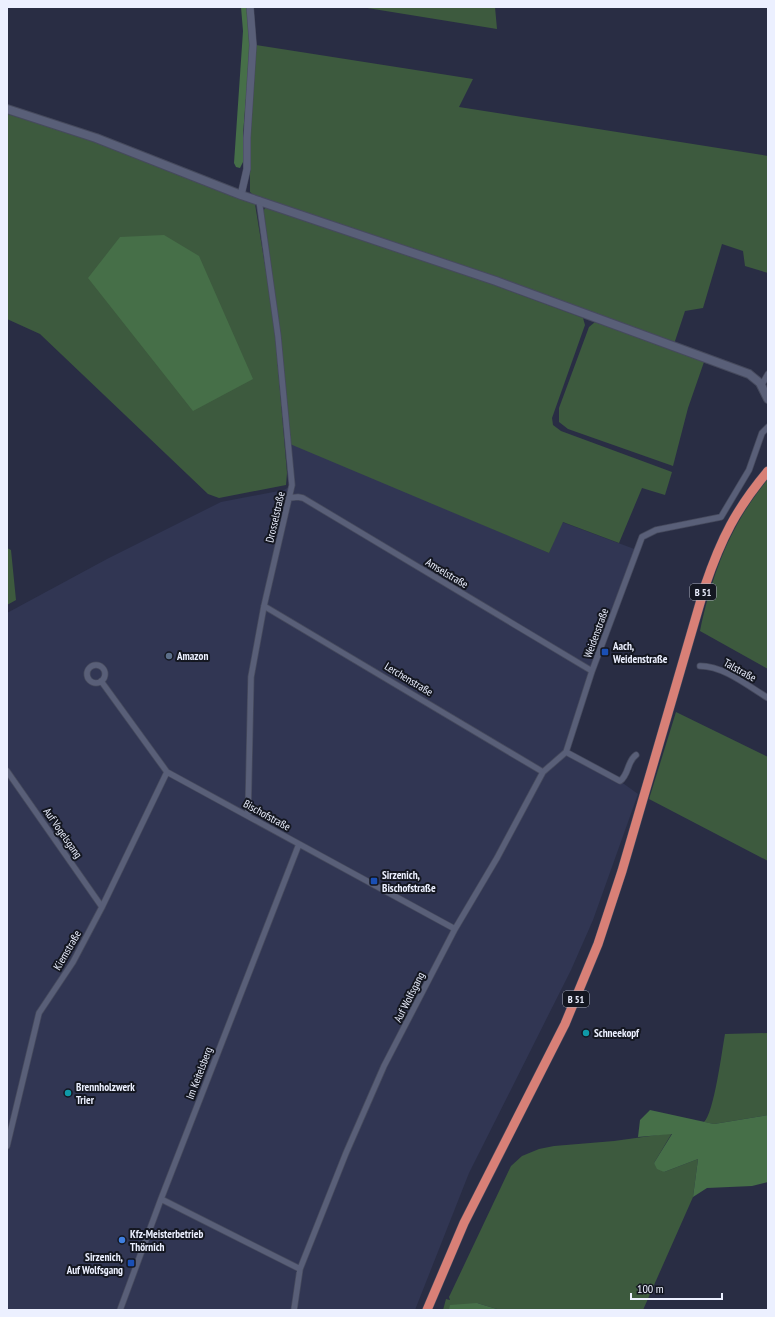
<svg xmlns="http://www.w3.org/2000/svg" width="775" height="1317" font-family="'PT Sans Narrow',sans-serif">
<style>
.built{fill:#313653}
.green{fill:#3d5a3e}
.forest{fill:#466f48}
.lines{fill:none;stroke-linecap:round;stroke-linejoin:round}
.minor-casing{stroke:#464a5d;stroke-width:7}
.tertiary-casing{stroke:#464a5d;stroke-width:8}
.secondary-casing{stroke:#464a5d;stroke-width:10}
.trunk-casing{stroke:#464a5d;stroke-width:10}
.minor{stroke:#595f78;stroke-width:5.5}
.tertiary{stroke:#595f78;stroke-width:7}
.secondary{stroke:#595f78;stroke-width:8}
.trunk{stroke:#d88077;stroke-width:9}
.transit-dot{fill:#1a4fb4;stroke:#141721;stroke-width:1.5}
.service-dot{fill:#5c6f8a;stroke:#141721;stroke-width:1.5}
.culture-dot{fill:#0f9aa8;stroke:#141721;stroke-width:1.5}
.shop-dot{fill:#3f7fe0;stroke:#141721;stroke-width:1.5}
.labels{text-anchor:middle;dominant-baseline:central;stroke-width:4;stroke-linejoin:round;paint-order:stroke}
.shield{fill:#141721;stroke:#abafbc;stroke-width:1}
.shield-label{font-size:10px;font-weight:bold;fill:#ecf0ff}
.street-label{font-size:11px;fill:#ecf0ff;stroke:#141721}
.poi-label{font-size:11px;font-weight:bold;fill:#ecf0ff;stroke:#141721;text-anchor:start}
</style>
<rect width="100%" height="100%" fill="#292d44"/>
<path class="built" d="M 288,441 L 549,553 L 562,522 L 637,550 L 566,751 L 620,781 L 638,794 L 593,920 L 571,970 L 469,1173 L 415,1310 L 7,1310 L 7,613 L 107,559 L 221,502 L 284,490 L 292,485 Z"/>
<path class="green" d="M 361,7 L 495,7 L 497,29 Z
M 256,45 L 473,79 L 459,107 L 768,156 L 768,273 L 745,266 L 743,251 L 722,244 L 703,308 L 685,311 L 674,344 L 446,261 L 255,196 L 250,192 L 250,120 Z
M 7,114 L 69,132 L 252,200 L 255,204 L 274,321 L 287,473 L 286,485 L 219,498 L 208,494 L 40,334 L 7,319 Z
M 266,207 L 451,269 L 583,318 L 585,325 L 552,418 L 553,425 L 561,431 L 672,472 L 665,495 L 642,488 L 619,543 L 563,522 L 549,553 L 290,444 C 285,368 276,293 263,218 L 263,211 Z
M 595,322 L 704,362 L 688,408 L 673,466 L 568,429 L 559,422 L 559,408 L 589,327 Z
M 768,479 L 768,669 L 700,631 C 712,574 730,525 768,479 Z
M 7,548 L 11,550 L 16,600 L 7,605 Z
M 676,712 L 768,757 L 768,861 L 649,799 Z
M 768,1033 L 768,1115 L 714,1124 L 704,1122 C 714,1113 722,1050 725,1034 Z
M 672,1133 L 654,1163 L 664,1172 L 698,1159 L 693,1197 L 643,1310 L 500,1310 L 477,1303 L 485,1310 L 443,1310 L 446,1299 L 450,1300 L 449,1297 L 511,1166 L 522,1156 L 539,1149 L 554,1146 L 614,1141 Z"/>
<path class="forest" d="M 241,7 L 248,7 L 250,52 L 243,134 L 244,160 L 240,168 L 236,167 L 234,163 L 243,31 Z
M 164,235 L 199,256 L 253,379 L 193,411 L 88,278 L 120,237 Z
M 650,1110 L 714,1124 L 768,1115 L 768,1182 L 752,1186 L 707,1188 L 693,1197 L 698,1159 L 664,1172 L 657,1169 L 654,1163 L 672,1134 L 638,1137 L 640,1120 Z
M 477,1303 L 500,1310 L 449,1310 L 450,1305 Z"/>
<g class="lines">
<defs>
<path id="minor" d="M 761,386 L 768,374
M 289,498 L 298,497 L 303,498 L 592,671
M 264,606 L 543,772
M87 674a9 9 0 1 1 18 0a9 9 0 1 1-18 0Z
M 700,666 C 724,666 748,686 768,698
M 101,681 L 167,772 L 455,929
M 636,755 C 627,761 629,775 620,781 L 566,752 L 592,671 L 642,537 L 656,530 L 721,517 L 749,470 L 762,433 L 768,427
M 7,771 L 102,907
M 248,815 L 251,677 L 264,606 L 292,485 L 278,336 L 259,200
M 7,1146 L 39,1013 L 73,962 L 102,907 L 167,772
M 161,1199 L 300,1269
M 120,1310 L 161,1199 L 299,844
M 294,1310 L 300,1269 L 346,1153 L 384,1066 L 455,929 L 497,858 L 543,772 L 566,752"/>
<path id="tertiary" d="M 241,195 L 247,169 L 247,138 L 253,45 L 250,7"/>
<path id="secondary" d="M 7,109 L 96,138 L 241,195 L 496,281 L 749,374 L 760,383 L 768,399"/>
<path id="trunk" d="M 427,1310 L 464,1223 L 565,1024 L 598,944 L 622,871 L 705,586 C 721,539 736,509 768,471"/>
</defs>
<use href="#minor" class="minor-casing"/>
<use href="#tertiary" class="tertiary-casing"/>
<use href="#secondary" class="secondary-casing"/>
<use href="#trunk" class="trunk-casing"/>
<use href="#minor" class="minor"/>
<use href="#tertiary" class="tertiary"/>
<use href="#secondary" class="secondary"/>
<use href="#trunk" class="trunk"/>
</g>
<g class="transit-dot">
<rect x="601" y="648" width="8" height="8" rx="2"/>
<rect x="370" y="877" width="8" height="8" rx="2"/>
<rect x="127" y="1259" width="8" height="8" rx="2"/>
</g>
<circle class="service-dot" cx="169" cy="656" r="4"/>
<g class="culture-dot">
<circle cx="586" cy="1033" r="4"/>
<circle cx="68" cy="1093" r="4"/>
</g>
<circle class="shop-dot" cx="122" cy="1240" r="4"/>
<g class="labels">
<g class="shield">
<rect x="690" y="584" width="26" height="16" rx="3"/>
<rect x="563" y="991" width="26" height="16" rx="3"/>
</g>
<g class="shield-label">
<text x="703" y="592">B 51</text>
<text x="576" y="999">B 51</text>
</g>
<g class="street-label">
<text transform="translate(275 517) rotate(-77)">Drosselstraße</text>
<text transform="translate(447 573) rotate(31)">Amselstraße</text>
<text transform="translate(596 633) rotate(-70)">Weidenstraße</text>
<text transform="translate(740 670) rotate(29)">Talstraße</text>
<text transform="translate(409 679) rotate(31)">Lerchenstraße</text>
<text transform="translate(267 815) rotate(29)">Bischofstraße</text>
<text transform="translate(63 833) rotate(55)">Auf Vogelsgang</text>
<text transform="translate(67 950) rotate(-60)">Kiemstraße</text>
<text transform="translate(409 997) rotate(-63)">Auf Wolfsgang</text>
<text transform="translate(199 1073) rotate(-69)">Im Keitelsberg</text>
</g>
<g class="poi-label">
<text x="613" y="646">Aach,<tspan x="613" dy="13">Weidenstraße</tspan></text>
<text x="177" y="656">Amazon</text>
<text x="382" y="875">Sirzenich,<tspan x="382" dy="13">Bischofstraße</tspan></text>
<text x="594" y="1033">Schneekopf</text>
<text x="76" y="1087">Brennholzwerk<tspan x="76" dy="13">Trier</tspan></text>
<text x="130" y="1234">Kfz-Meisterbetrieb<tspan x="130" dy="13">Thörnich</tspan></text>
<text x="123" y="1257" text-anchor="end">Sirzenich,<tspan x="123" dy="13">Auf Wolfsgang</tspan></text>
</g>
</g>
<rect width="775" height="1317" fill="none" stroke="#ecf0ff" stroke-width="16"/>
<path d="M631 1293v6h91v-6" fill="none" stroke="#ecf0ff" stroke-width="2"/>
<text x="637" y="1293" font-size="12" fill="#ecf0ff" stroke="#141721" stroke-width="3" paint-order="stroke">100 m</text>
</svg>
